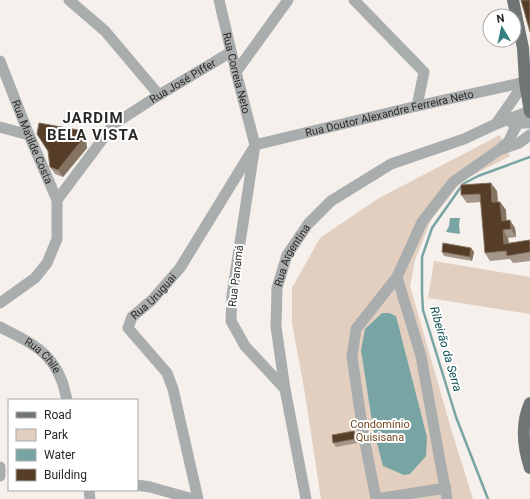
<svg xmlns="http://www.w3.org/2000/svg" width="530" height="499" font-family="Roboto,sans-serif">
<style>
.green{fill:#e2cfc0}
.water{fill:#78a5a4}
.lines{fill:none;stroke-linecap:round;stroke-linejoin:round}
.stream{stroke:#78a5a4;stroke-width:2.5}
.minor{stroke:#aaadad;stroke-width:11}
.major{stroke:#707575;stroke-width:12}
.wall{fill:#a5968a}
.shaded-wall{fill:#857362}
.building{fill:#553d27;stroke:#857362}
.labels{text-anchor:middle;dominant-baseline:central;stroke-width:4;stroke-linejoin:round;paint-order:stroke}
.street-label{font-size:11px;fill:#2b2927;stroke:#fff}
.park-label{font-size:11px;fill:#724921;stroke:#fff}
.water-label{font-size:12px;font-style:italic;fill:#0f5252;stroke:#fff}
.district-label{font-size:15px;font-weight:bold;letter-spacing:1px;fill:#2b2927;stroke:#fff}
</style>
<rect width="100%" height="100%" fill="#f5f0ec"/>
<path class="green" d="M 500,135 L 510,156 L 462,181 L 431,220 L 415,260 L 410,286 L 452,432 L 473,499 L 321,499 L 304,388 L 292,323 L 292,288 L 320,238 L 379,198 Z
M 434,261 L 530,277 L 530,314 L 428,298 Z"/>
<path class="water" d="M 450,218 L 460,218 L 459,225 L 460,234 L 446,232 L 449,226 Z
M 382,313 L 389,313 L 396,316 L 427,437 L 426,456 L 410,474 L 404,475 L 383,466 L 373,428 L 361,350 L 365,329 Z"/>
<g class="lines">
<path class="stream" d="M 488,499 L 456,417 L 423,310 L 422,293 L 422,257 L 432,228 L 463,184 L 478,176 L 530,157"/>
<g class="minor">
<path d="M 69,0 L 105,31 L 159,95"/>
<path id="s1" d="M 219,0 L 236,72 L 255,145 L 232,295 L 231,321 L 245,346 L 285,389"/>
<path d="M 354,0 L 424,72 L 417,106"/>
<path id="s2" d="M 0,61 L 29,135 L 57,200 L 57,239 L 47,263 L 35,278 L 0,303"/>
<path d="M 236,72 L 288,0"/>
<path d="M 512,123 L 530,123"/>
<path d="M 496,124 L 525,82"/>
<path d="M 0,127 L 29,135"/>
<path id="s3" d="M 255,145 L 417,106 L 525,82"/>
<path d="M 502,149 L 519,143 L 530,135"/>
<path id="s4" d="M 57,200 L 114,124 L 159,95 L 231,52"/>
<path d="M 397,277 L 356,329 L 352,357 L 363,432 L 376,499 L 446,488"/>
<path id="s5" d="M 0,327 C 26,340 50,350 61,379 C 64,385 65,393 67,400"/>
<path d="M 0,467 L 0,476"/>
<path d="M 137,485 L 150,487 L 193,499"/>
<path d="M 89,490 L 90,499"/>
<path id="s6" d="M 198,499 L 173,389 L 167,373 L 128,328 L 132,317 L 152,300 L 180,268 L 253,149"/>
<path id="s7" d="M 306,499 L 285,389 L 276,327 L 277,288 L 287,255 L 308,224 L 331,201 L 391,164 L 464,139 L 496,124 L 530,111"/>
<path d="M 447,499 L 421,356 L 397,277 L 422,222 L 453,182 L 499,150 L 509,141 L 513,132 L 519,122"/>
</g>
<path class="major" d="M 513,0 L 523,48 L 525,82 L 530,112
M 530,403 C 521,423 523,447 530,468"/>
</g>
<path class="wall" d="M 78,130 L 86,141 L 87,148 L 63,177 L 55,174 L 50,167 Z
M 497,191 L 498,202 L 500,202 L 506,210 L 506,220 L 515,228 L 516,237 L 508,238 L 509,243 L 530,240 L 530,261 L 513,263 L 510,259 L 490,261 L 485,253 L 481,202 L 467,203 L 461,195 Z
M 471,248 L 474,252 L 472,261 L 444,256 L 442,252 Z
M 354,431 L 357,435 L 358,443 L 336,447 L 333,443 Z"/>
<path class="shaded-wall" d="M 81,134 L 86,141 L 87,148 L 63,177 L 58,170 Z
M 491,183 L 497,191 L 498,210 L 492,202 Z
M 500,202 L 506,210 L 507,229 L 502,221 Z
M 510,220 L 515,228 L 516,237 L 511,229 Z
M 503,230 L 508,238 L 509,252 L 504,244 Z
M 471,248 L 474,252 L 472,261 L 470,257 Z
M 354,431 L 357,435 L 358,443 L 355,439 Z"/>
<path class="building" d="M 521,0 L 530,0 L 530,32 Z
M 39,123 L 78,130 L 81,134 L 82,140 L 58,170 L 50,167 L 48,151 L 37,134 Z
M 491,183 L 492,202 L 500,202 L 502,221 L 510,220 L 511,229 L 503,230 L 504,244 L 530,240 L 530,252 L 507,256 L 506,251 L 485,253 L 480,194 L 461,195 L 461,185 Z
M 443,243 L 471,248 L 470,257 L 442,252 Z
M 354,431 L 355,439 L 333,443 L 332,435 Z"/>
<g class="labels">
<g class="street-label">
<text stroke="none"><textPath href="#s1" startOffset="75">Rua Correia Neto</textPath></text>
<text stroke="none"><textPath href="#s4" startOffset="176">Rua José Piffer</textPath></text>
<text stroke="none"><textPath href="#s3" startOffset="138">Rua Doutor Alexandre Ferreira Neto</textPath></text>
<text stroke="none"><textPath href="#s2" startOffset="87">Rua Matilde Costa</textPath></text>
<text stroke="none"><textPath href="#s7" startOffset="250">Rua Argentina</textPath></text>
<text transform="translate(236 276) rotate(-83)">Rua Panamá</text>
<text stroke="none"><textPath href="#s6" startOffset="231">Rua Uruguai</textPath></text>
<text stroke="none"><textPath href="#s5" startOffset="52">Rua Chile</textPath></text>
</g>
<g class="park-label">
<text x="380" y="424">Condomínio<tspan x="380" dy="13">Quisisana</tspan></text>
</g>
<g class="water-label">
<text transform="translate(446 349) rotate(74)">Ribeirão da Serra</text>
</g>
<g class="district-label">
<text x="93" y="118">JARDIM<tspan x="93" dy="17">BELA VISTA</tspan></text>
</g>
</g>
<rect x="8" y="399" width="130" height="92" fill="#ffffff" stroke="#aaa9a9"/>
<rect x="16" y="412" width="20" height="6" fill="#707575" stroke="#aaa9a9"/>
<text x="44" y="419" font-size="12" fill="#2b2927">Road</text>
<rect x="16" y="429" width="20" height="12" fill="#e2cfc0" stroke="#aaa9a9"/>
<text x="44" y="439" font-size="12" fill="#2b2927">Park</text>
<rect x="16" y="449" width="20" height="12" fill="#78a5a4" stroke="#aaa9a9"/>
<text x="44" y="459" font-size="12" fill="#2b2927">Water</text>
<rect x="16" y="469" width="20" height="12" fill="#553d27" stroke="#aaa9a9"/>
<text x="44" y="479" font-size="12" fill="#2b2927">Building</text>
<g transform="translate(502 28) rotate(351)"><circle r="19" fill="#ffffff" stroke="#aaa9a9"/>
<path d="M0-3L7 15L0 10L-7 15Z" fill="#357e7e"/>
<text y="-6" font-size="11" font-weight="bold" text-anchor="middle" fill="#2b2927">N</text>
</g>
</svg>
